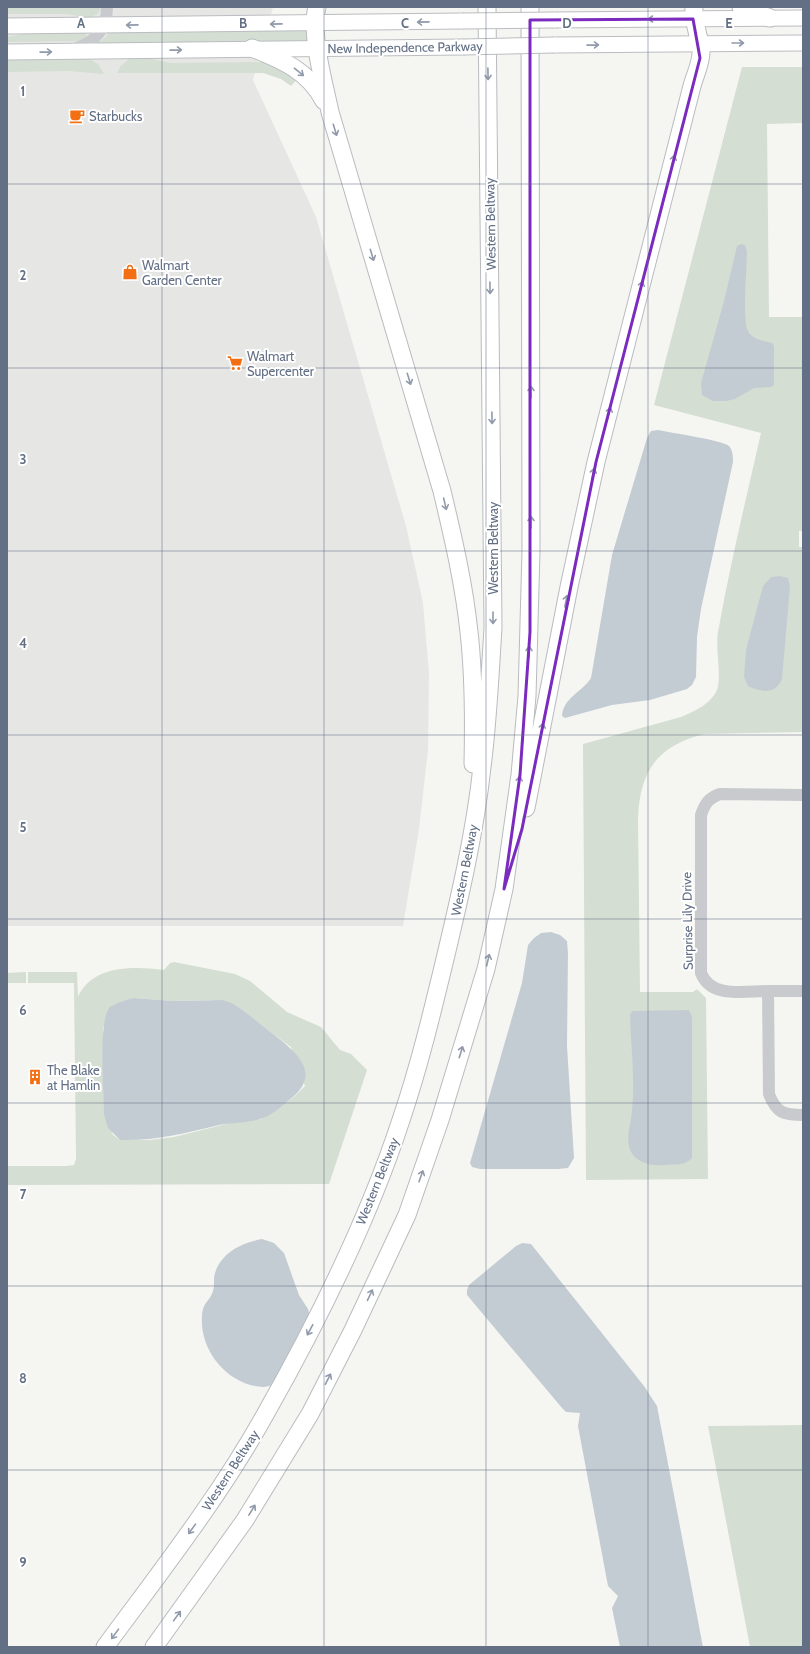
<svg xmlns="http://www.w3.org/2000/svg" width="810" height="1654" font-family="Cabin,sans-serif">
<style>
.built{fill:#e6e6e5}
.green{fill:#d5ded2;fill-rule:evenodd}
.water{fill:#c4ccd3}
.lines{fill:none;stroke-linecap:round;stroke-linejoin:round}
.major-casing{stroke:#babdc1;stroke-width:17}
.highway-casing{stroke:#b9bbbf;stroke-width:19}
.minor{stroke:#c8cace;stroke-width:12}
.major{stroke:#fff;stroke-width:15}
.highway{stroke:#fff;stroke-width:17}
.major-bridge-casing{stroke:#babdc1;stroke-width:17;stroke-linecap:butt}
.major-bridge{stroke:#fff;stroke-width:15}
.oneway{stroke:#919aaa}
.marked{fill:none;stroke:#7b2cbf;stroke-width:3;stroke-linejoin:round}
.grid{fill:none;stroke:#626f85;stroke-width:1;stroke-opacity:0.55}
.labels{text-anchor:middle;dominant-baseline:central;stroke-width:4;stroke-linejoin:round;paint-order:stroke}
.street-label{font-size:13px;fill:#626f85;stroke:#fff}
.poi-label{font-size:13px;fill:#626f85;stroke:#fff;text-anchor:start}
.grid-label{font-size:13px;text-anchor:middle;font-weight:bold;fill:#626f85;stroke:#fff;stroke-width:4;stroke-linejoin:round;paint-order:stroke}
</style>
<rect width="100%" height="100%" fill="#f5f6f1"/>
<path class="built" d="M 7,7 L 273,7 L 253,80 L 316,217 L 406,526 L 423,603 L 429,674 L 428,750 L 419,829 L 403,926 L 7,926 Z"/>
<path class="green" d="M 7,7 L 101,7 L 98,14 L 88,18 L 67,14 L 7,14 Z
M 307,29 L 312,33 L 307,42 L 94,45 L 105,38 L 110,31 Z
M 34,32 L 83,32 L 87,36 L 81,41 L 7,42 L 7,37 Z
M 130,58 L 148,58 L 170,63 L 264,62 L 299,77 L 291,86 L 281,79 L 263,73 L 117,73 L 120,67 Z
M 89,59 L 98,64 L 104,74 L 68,71 L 7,72 L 7,60 Z
M 742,67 L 803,67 L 803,123 L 767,124 L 769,317 L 803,317 L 803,531 L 799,531 L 799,547 L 803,547 L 803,732 L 704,734 C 657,746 640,771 638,818 L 640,992 L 693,992 L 697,989 L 706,998 L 708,1179 L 586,1180 L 583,744 L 681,717 C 693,712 711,704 717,690 C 722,676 715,648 718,632 C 730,565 746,499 761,433 L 654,405 Z
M 174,962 L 235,974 L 250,981 L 287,1012 L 321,1027 L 340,1050 L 351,1054 L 367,1070 L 329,1184 L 7,1185 L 7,1166 L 66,1166 L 74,1165 L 76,1159 L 74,983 L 28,983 L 28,972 L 77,972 L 78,997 C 92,965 134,966 164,970 L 170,963 ZM 134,998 L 173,1001 L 211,1000 L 232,1003 L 291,1047 L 305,1086 L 295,1096 L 271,1114 L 261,1119 L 246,1122 L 230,1123 L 174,1137 L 150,1140 L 120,1140 L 113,1135 L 104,1115 L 103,1028 L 114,1004 L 122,1003 Z
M 26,972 L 26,983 L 7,983 L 7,973 Z
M 803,1425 L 803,1647 L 750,1647 L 708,1426 Z"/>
<path class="water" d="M 741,244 L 745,245 L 747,251 C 747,267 742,320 748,331 C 752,339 763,341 772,343 L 774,346 L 774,385 L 771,387 L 754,388 L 735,399 L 726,401 L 713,401 L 702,395 L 701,383 L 724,301 L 737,246 Z
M 658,430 C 671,433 722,440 729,446 C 733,450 733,457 733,462 L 701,609 L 697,637 L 696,677 L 692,685 L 687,689 L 650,700 L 612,705 L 565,718 L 562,716 C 563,698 583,691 591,678 L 612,555 L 647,438 L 651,431 Z
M 780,576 L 788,578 L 790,586 L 782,679 C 776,694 762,693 748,686 L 744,677 L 746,650 L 763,586 L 771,577 Z
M 551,932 L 560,935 L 567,941 L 568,953 L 567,1046 L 574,1158 L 568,1168 L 558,1169 L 480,1169 L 472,1167 L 470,1163 L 522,983 L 528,945 L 534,938 L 541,933 Z
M 134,998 L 173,1001 L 222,1000 L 232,1003 C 245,1011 256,1021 268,1030 C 294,1050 326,1073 288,1101 C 280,1108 271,1116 260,1119 C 246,1124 230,1122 215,1126 C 182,1134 155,1141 120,1140 L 108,1128 L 104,1115 C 104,1092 98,1025 109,1008 C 112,1004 129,999 134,998 Z
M 689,1010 L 692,1017 L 692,1158 C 685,1166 674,1164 664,1165 C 652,1166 641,1164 633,1155 C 625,1145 629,1130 631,1119 C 636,1084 631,1050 630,1015 L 632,1011 L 636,1011 Z
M 262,1239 L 274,1243 L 284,1253 L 299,1295 L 308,1309 L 313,1328 L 280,1382 C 275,1384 268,1387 263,1387 C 228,1385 199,1351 202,1315 C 203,1302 210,1301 213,1291 C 215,1285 213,1278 215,1273 C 222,1252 242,1243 262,1239 Z
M 522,1243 L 531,1244 L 644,1386 L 657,1406 L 703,1647 L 620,1647 L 612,1608 L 618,1596 L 608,1586 L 578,1426 L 580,1413 L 566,1412 L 562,1408 L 467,1295 L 467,1290 L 469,1285 L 516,1246 Z"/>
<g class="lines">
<defs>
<path id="major" d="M 553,20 L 803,18
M 7,26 L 462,21
M 554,45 L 803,43
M 7,52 L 463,47"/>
<path id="highway" d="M 317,7 C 310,34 324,83 330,112 L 442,491 C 453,537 464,584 469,632 C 474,676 474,720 473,764
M 741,7 L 770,18
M 252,48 C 282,60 309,71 324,101
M 526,808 L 569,587 L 596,462 L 692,86 C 695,75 702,61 701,50 C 699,34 693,24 694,7
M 105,1647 C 161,1571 220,1496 266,1413 C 318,1321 368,1221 401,1120 C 419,1067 432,1013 445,959 C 460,896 475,832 482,767 C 488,721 490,675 493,628 L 487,7
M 154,1647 L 245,1520 L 310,1414 L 353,1330 L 407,1215 L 440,1120 L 486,969 L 504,889 L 520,775 L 527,696 L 531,551 L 530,7"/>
</defs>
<use href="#major" class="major-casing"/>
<use href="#highway" class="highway-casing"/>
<path class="minor" d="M 74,49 C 95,42 107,30 107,7
M 803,795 L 720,794 C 709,798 705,803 701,815 L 701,973 C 711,999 745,991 768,991 L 769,1094 C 776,1113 784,1115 803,1115
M 768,991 L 803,991"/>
<use href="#major" class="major"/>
<use href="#highway" class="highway"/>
<defs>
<path id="major-bridge" d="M 462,21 L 553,20
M 463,47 L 554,45"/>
</defs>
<use href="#major-bridge" class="major-bridge-casing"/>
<use href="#major-bridge" class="major-bridge"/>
</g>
<defs><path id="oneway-shaft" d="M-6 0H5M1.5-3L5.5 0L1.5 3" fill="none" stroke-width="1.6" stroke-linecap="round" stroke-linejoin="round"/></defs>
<g class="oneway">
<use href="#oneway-shaft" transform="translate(654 19) rotate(180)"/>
<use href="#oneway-shaft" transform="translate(423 22) rotate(179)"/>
<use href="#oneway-shaft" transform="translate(276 24) rotate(179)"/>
<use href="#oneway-shaft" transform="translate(132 25) rotate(179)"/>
<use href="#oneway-shaft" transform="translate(738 43)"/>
<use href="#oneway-shaft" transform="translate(593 45) rotate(-1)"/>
<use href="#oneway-shaft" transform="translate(176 50) rotate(-1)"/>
<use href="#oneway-shaft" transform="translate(46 52) rotate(-1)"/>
<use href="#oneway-shaft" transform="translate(299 72) rotate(39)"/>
<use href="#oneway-shaft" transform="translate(488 74) rotate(89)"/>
<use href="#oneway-shaft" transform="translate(335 130) rotate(73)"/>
<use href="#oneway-shaft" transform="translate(673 161) rotate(-76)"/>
<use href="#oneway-shaft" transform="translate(372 255) rotate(73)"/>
<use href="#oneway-shaft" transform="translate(641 287) rotate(-76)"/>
<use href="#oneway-shaft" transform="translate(490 288) rotate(89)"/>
<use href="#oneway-shaft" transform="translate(409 379) rotate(73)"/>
<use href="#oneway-shaft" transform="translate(531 392) rotate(-90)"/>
<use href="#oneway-shaft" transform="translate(609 413) rotate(-76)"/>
<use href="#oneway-shaft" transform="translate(492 418) rotate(89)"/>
<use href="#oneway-shaft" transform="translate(593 474) rotate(-78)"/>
<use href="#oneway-shaft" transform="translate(445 504) rotate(77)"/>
<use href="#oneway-shaft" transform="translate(531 522) rotate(-90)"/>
<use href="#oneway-shaft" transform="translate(566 601) rotate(-79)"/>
<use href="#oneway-shaft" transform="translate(493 618) rotate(90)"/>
<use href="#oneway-shaft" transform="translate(529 652) rotate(-88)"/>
<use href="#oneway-shaft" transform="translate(542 729) rotate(-79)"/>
<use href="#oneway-shaft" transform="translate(519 782) rotate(-82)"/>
<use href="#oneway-shaft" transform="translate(488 960) rotate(-77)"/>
<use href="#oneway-shaft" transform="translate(461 1052) rotate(-73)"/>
<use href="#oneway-shaft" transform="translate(421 1176) rotate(-71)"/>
<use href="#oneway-shaft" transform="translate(370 1295) rotate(-65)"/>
<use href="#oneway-shaft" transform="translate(310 1330) rotate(118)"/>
<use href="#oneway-shaft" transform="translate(328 1379) rotate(-63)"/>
<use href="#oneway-shaft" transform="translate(252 1510) rotate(-58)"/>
<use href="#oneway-shaft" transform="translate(192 1529) rotate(126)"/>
<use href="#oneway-shaft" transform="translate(177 1616) rotate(-54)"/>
<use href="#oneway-shaft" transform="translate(115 1634) rotate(126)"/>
</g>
<path class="marked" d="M 693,19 L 700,58 L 596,462 L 522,829 L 504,889 L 520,775 L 530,632 L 530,20 Z"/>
<path class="grid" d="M 162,7 L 162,1647M 324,7 L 324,1647M 486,7 L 486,1647M 648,7 L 648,1647M 7,184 L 803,184M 7,368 L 803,368M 7,551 L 803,551M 7,735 L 803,735M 7,919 L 803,919M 7,1103 L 803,1103M 7,1286 L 803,1286M 7,1470 L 803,1470"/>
<defs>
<symbol id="cafe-bare" viewBox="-9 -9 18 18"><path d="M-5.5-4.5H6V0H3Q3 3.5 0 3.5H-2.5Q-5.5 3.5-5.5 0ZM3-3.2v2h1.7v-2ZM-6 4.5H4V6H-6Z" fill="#f36f14" stroke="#fff" stroke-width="2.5" paint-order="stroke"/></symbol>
<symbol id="shop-bare" viewBox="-9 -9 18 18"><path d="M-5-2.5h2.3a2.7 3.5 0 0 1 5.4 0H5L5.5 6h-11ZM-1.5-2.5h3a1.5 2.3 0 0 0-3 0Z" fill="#f36f14" stroke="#fff" stroke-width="2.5" paint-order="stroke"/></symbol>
<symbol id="supermarket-bare" viewBox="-9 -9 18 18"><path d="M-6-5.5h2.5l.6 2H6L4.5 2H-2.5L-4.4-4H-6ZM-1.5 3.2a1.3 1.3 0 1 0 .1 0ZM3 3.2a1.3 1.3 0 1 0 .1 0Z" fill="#f36f14" stroke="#fff" stroke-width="2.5" paint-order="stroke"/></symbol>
<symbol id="building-bare" viewBox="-9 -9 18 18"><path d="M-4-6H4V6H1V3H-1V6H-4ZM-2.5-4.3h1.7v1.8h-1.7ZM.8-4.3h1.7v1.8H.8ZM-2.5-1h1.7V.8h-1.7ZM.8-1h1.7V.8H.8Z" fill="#f36f14" stroke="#fff" stroke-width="2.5" paint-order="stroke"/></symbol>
</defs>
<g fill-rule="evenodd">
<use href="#cafe-bare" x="66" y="105" width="22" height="22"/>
<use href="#shop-bare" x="119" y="261" width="22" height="22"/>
<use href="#supermarket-bare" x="224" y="352" width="22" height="22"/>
<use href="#building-bare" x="24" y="1066" width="22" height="22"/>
</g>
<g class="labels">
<g class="street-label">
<text transform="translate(405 47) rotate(-1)">New Independence Parkway</text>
<text transform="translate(490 224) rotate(-91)">Western Beltway</text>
<text transform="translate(493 548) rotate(-90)">Western Beltway</text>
<text transform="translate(464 870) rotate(-79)">Western Beltway</text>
<text transform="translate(687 921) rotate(-91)">Surprise Lily Drive</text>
<text transform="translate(377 1181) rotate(-68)">Western Beltway</text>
<text transform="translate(230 1470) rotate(-57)">Western Beltway</text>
</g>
<g class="poi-label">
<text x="89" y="116">Starbucks</text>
<text x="142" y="265">Walmart<tspan x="142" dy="15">Garden Center</tspan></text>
<text x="247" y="356">Walmart<tspan x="247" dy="15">Supercenter</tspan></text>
<text x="47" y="1070">The Blake<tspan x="47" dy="15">at Hamlin</tspan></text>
</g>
</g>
<g class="grid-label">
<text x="81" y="28">A</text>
<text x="243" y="28">B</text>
<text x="405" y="28">C</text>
<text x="567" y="28">D</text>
<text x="729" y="28">E</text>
<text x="23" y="96">1</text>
<text x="23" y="280">2</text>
<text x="23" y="464">3</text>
<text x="23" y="648">4</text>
<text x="23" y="832">5</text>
<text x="23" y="1015">6</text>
<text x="23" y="1199">7</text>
<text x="23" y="1383">8</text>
<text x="23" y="1567">9</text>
</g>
<rect width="810" height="1654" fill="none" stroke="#626f85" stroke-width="16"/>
</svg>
